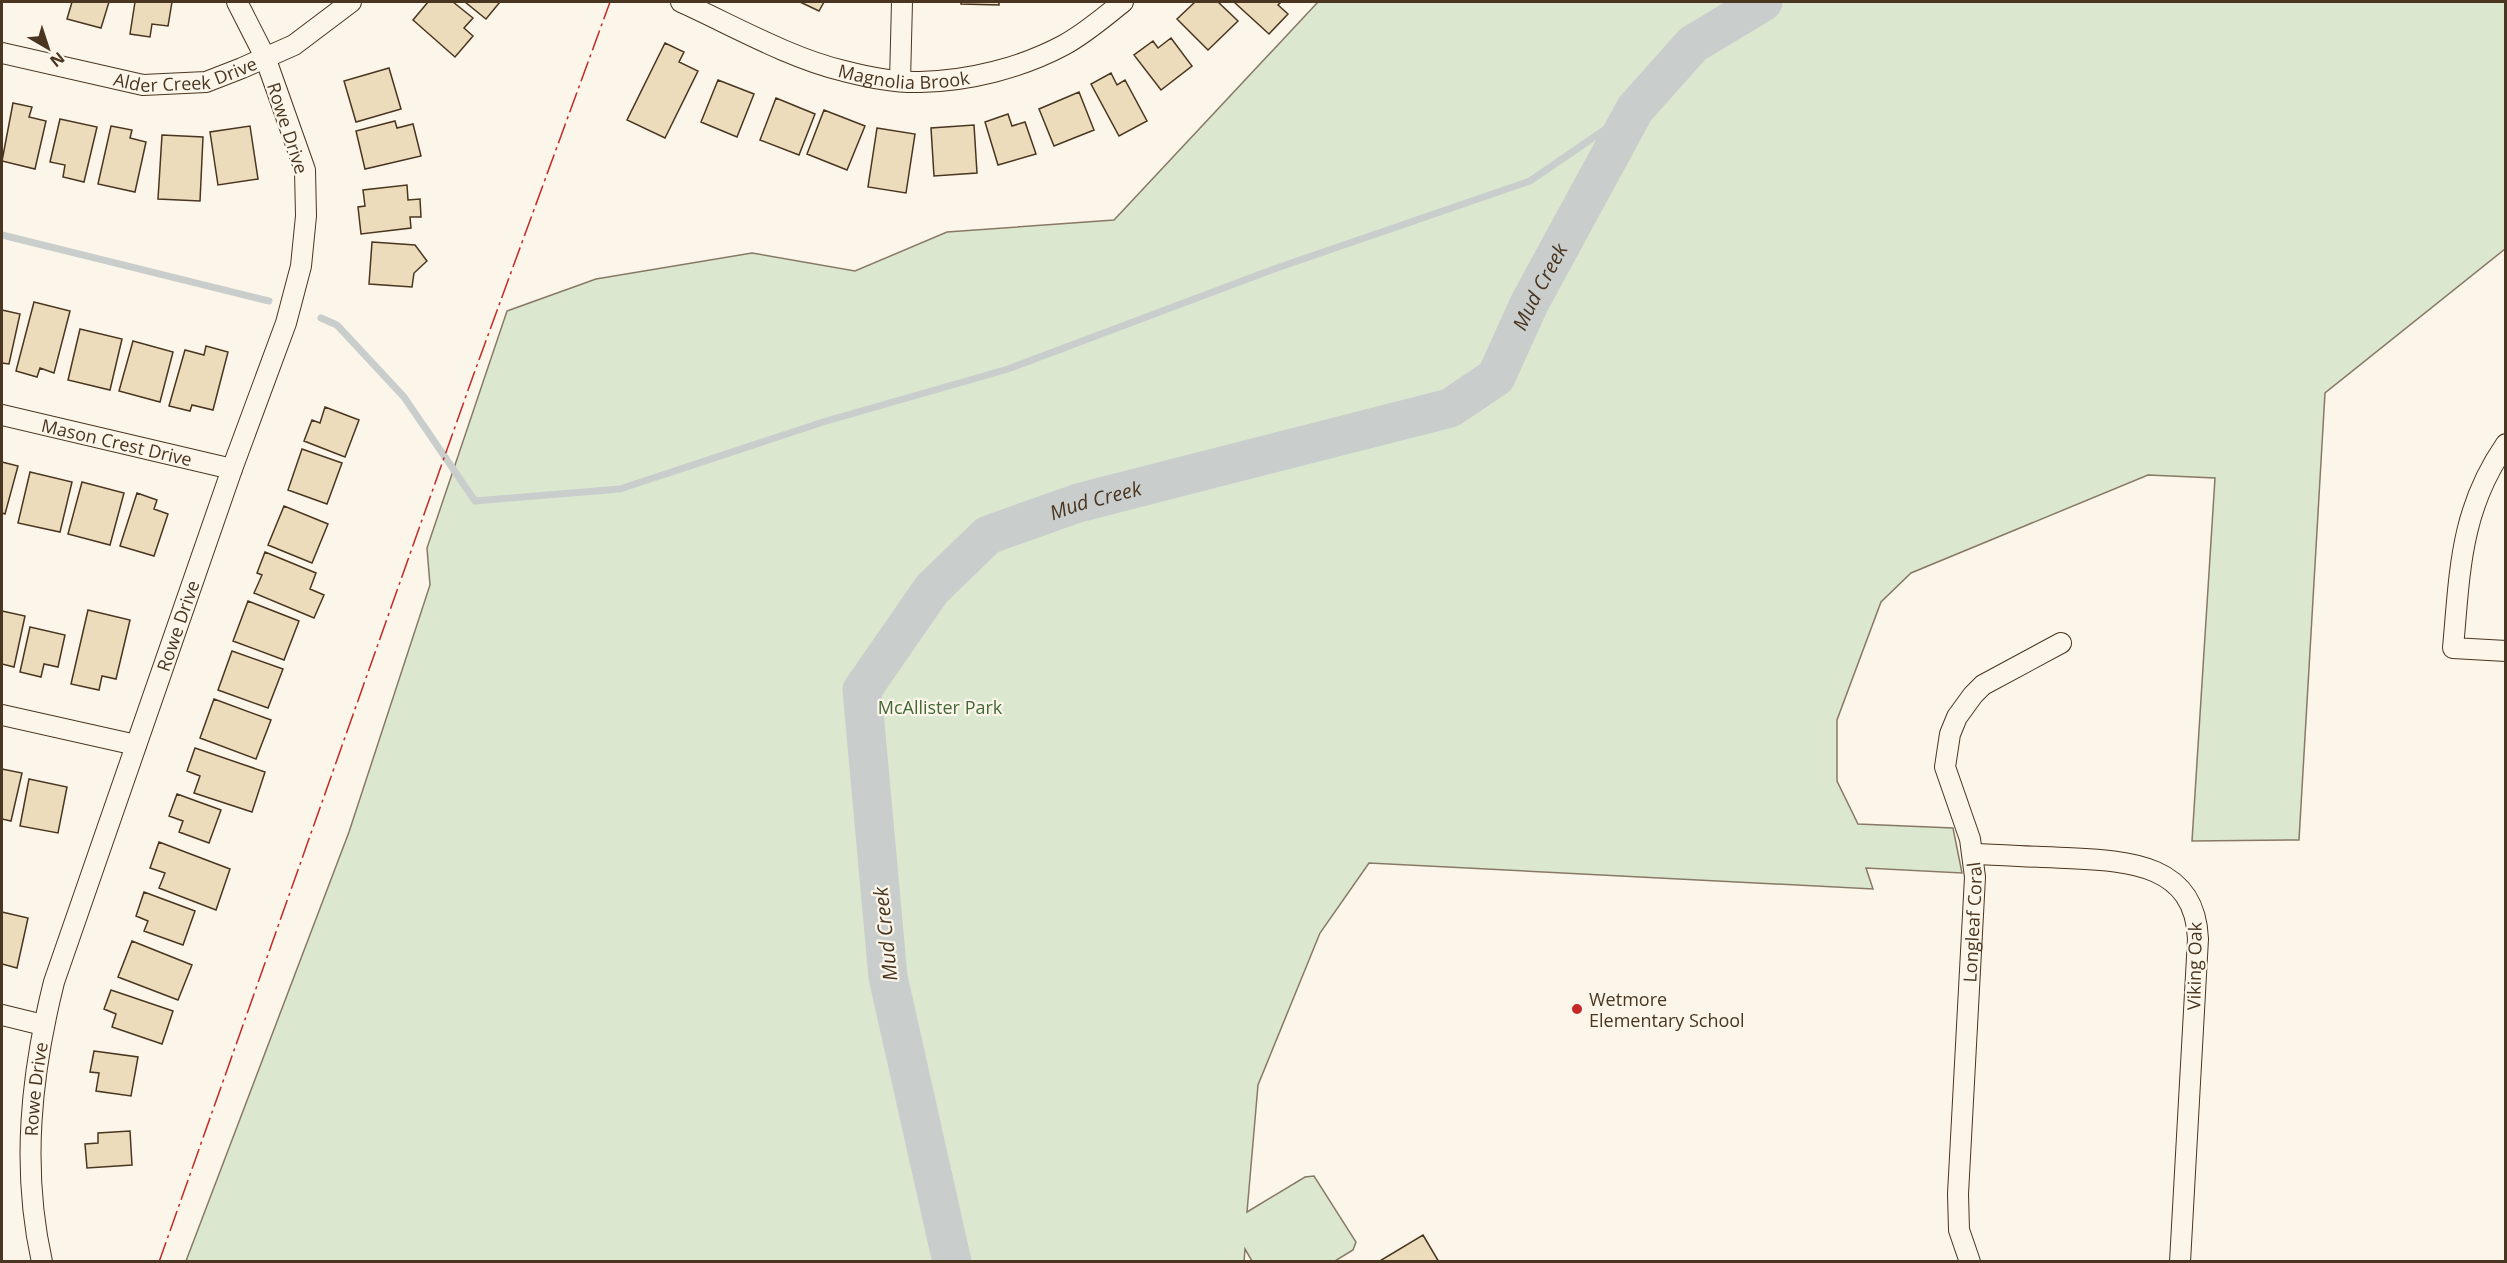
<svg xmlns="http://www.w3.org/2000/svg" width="2507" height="1263" font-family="'Open Sans',sans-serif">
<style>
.green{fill:#dce7d0;stroke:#887966;stroke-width:1.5}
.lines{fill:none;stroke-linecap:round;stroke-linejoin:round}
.stream{stroke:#c9cecd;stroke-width:7}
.river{stroke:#c9cecd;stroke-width:39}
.building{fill:#ecdcbc;stroke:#4a3520;stroke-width:1.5}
.street-casing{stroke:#4a3520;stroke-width:22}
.street{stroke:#fbf6e9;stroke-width:20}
.power{stroke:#c62828;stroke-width:1.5;stroke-dasharray:21 4.5 3 4.5;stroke-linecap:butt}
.poi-dot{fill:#c62828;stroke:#fbf6e9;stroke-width:2}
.labels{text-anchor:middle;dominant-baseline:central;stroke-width:4.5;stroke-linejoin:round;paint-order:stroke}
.street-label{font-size:18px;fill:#4a3520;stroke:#fbf6e9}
.park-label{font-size:18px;fill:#436837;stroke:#fbf6e9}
.poi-label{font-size:18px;fill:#4a3520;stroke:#fbf6e9;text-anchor:start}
.water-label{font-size:20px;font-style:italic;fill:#4a3520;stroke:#fbf6e9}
</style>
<rect width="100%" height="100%" fill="#fbf6e9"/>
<path class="green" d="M 1318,2 L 2505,2 L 2505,249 L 2325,393 L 2299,840 L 2192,841 L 2215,478 L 2148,475 L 1911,573 L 1881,602 L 1837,720 L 1837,781 L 1858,824 L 1953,828 L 1962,873 L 1866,868 L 1873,889 L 1369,863 L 1320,933 L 1258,1085 L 1247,1212 L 1305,1177 L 1314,1176 L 1356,1242 L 1353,1250 L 1335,1261 L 1252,1261 L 1245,1249 L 1244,1262 L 186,1261 L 349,832 L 430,585 L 427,548 L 507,311 L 596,279 L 752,253 L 855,271 L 947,232 L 1114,220 Z"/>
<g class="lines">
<path class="stream" d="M 2,235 L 269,301
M 321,318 L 337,325 L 404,397 L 475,501 L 620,489 L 823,422 L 1008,369 L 1274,269 L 1530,181 L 1635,109"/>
<path class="river" id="s1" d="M 952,1262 L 888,977 L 862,690 L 932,589 L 988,535 L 1078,503 L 1450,408 L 1496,377 L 1529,304 L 1635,109 L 1693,44 L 1763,2"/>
</g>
<path class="building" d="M 72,2 L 109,2 L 101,28 L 67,19 Z
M 135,2 L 172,2 L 168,26 L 152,24 L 150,37 L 130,34 Z
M 428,2 L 453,2 L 473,18 L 464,28 L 473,36 L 455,57 L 413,20 Z
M 465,2 L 500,2 L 486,19 Z
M 800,2 L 824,2 L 819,11 Z
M 961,2 L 999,2 L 999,5 L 961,4 Z
M 1195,2 L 1218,2 L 1238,21 L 1208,50 L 1177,19 Z
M 1234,2 L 1281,2 L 1278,5 L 1288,14 L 1269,34 Z
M 1171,38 L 1192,66 L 1161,90 L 1134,55 L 1153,41 L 1158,48 Z
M 665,43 L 684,52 L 679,62 L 698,71 L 665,138 L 627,120 Z
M 389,68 L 401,109 L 356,122 L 344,81 Z
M 1111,73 L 1117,85 L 1125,80 L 1147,121 L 1119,136 L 1091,84 Z
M 718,80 L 754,94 L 737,137 L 701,122 Z
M 1079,92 L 1094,130 L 1054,146 L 1039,109 Z
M 776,98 L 815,114 L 799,155 L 760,140 Z
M 13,103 L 32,107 L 29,117 L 46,121 L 35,169 L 2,161 Z
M 824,110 L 865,126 L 847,170 L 807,154 Z
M 1008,114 L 1012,126 L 1025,122 L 1036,154 L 998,165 L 985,122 Z
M 60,119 L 97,127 L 84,182 L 63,177 L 65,165 L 50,162 Z
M 395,121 L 397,128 L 413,124 L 421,156 L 365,169 L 356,131 Z
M 974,125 L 977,173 L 934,176 L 931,128 Z
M 111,126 L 132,130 L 130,138 L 146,142 L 135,192 L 98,184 Z
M 250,126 L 258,179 L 218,185 L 210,132 Z
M 877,128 L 915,134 L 906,193 L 868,187 Z
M 162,135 L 203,137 L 200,201 L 158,199 Z
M 407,185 L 408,200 L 420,199 L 421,217 L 410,217 L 411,228 L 361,234 L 358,207 L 365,206 L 363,190 Z
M 372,242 L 415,245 L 427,261 L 414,273 L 412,287 L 369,284 Z
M 34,302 L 70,311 L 54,373 L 40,368 L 37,377 L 16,371 Z
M 2,310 L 20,314 L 9,364 L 2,363 Z
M 80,329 L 122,339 L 110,390 L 68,380 Z
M 133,341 L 173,352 L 160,402 L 119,391 Z
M 206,346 L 228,352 L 213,410 L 192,405 L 190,411 L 169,406 L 185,350 L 204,355 Z
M 325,407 L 359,420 L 345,457 L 304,441 L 312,420 L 320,423 Z
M 302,449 L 342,463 L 327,504 L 288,490 Z
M 2,462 L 18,466 L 5,514 L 2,513 Z
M 30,472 L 72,482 L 60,532 L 18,523 Z
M 82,482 L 124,493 L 110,545 L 68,534 Z
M 137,493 L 157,500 L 154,509 L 168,514 L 154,556 L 120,546 Z
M 284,506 L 328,524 L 312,563 L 268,545 Z
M 265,552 L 316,573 L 310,589 L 324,595 L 314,618 L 254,593 L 262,575 L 257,573 Z
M 248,601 L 299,621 L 284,660 L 233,641 Z
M 88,610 L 130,620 L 116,679 L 102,676 L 99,690 L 71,684 Z
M 2,611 L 25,616 L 14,667 L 2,664 Z
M 30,627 L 65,635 L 58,667 L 44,664 L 41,677 L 20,672 Z
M 232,651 L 283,669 L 268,708 L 218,690 Z
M 214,699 L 271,720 L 256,759 L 200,738 Z
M 195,748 L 265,772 L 252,812 L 194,793 L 200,776 L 187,771 Z
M 2,769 L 22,773 L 11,821 L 2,819 Z
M 29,779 L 67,787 L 58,833 L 20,826 Z
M 177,794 L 221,810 L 209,843 L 179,832 L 183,821 L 169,816 Z
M 159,842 L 230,869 L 216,910 L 159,888 L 165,873 L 150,868 Z
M 144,892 L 195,911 L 183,945 L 144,931 L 148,921 L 136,916 Z
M 2,912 L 28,918 L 17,968 L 2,964 Z
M 132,941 L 192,965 L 178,1000 L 118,977 Z
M 111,990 L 173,1011 L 162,1044 L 112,1027 L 116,1014 L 104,1009 Z
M 94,1051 L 138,1057 L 131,1096 L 96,1091 L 99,1073 L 90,1072 Z
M 130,1131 L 132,1165 L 87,1168 L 85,1144 L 98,1143 L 98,1133 Z
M 1423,1235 L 1439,1262 L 1378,1262 Z"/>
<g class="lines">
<defs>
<g id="street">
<path id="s2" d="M 681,2 C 732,25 789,58 844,71 C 867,77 896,83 920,82 C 969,81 1021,68 1064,45 C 1086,33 1104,17 1123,2"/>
<path id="s3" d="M 2,53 L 143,85 L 206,82 L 242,68 L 294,45 L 351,2"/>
<path d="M 900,81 L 902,2"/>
<path id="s4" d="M 2,415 L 232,469"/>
<path d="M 2506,444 C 2460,510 2460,571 2453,648 L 2506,651"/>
<path d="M 2,715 L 136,745"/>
<path d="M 1974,854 C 2004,855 2035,857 2066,858 C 2125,861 2195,862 2198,939 L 2180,1262"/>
<path d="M 2,1015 L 43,1025"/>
<path id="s5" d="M 42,1262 C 21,1168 31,1074 54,982 L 232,469 L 286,323 L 301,266 L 306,216 L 305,170 L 265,57 L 237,2"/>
<path id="s6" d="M 1970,1262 L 1959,1230 L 1958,1194 L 1975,877 L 1970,839 L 1945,767 L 1950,734 L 1957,717 L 1973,695 L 1983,685 L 2061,643"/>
</g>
</defs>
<use href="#street" class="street-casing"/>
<use href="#street" class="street"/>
<path class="power" d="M 159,1262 L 472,379 L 610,2"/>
</g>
<circle class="poi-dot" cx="1577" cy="1009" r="6"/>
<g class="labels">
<g class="street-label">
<text stroke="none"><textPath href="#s3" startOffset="188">Alder Creek Drive</textPath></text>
<text stroke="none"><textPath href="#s2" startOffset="238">Magnolia Brook</textPath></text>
<text transform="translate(288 128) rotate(72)">Rowe Drive</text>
<text stroke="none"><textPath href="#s4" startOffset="118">Mason Crest Drive</textPath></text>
<text stroke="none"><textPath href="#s5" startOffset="660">Rowe Drive</textPath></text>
<text stroke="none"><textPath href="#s6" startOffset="342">Longleaf Coral</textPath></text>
<text transform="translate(2194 966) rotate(-89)">Viking Oak</text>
<text stroke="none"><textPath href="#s5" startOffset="174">Rowe Drive</textPath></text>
</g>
<g class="park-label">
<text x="940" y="707">McAllister Park</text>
</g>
<g class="poi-label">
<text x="1589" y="999">Wetmore<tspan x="1589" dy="21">Elementary School</tspan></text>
</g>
<g class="water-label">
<text stroke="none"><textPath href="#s1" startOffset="1416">Mud Creek</textPath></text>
<text stroke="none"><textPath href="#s1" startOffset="894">Mud Creek</textPath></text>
<text transform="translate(885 934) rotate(-96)">Mud Creek</text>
</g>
</g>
<rect width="2507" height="1263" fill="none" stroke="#4a3520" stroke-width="6"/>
<g transform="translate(48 48) rotate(141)" stroke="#fbf6e9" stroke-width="4.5" paint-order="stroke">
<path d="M0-4.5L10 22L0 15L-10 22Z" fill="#4a3520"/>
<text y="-9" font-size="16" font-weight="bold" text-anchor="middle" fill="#4a3520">N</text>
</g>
</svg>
